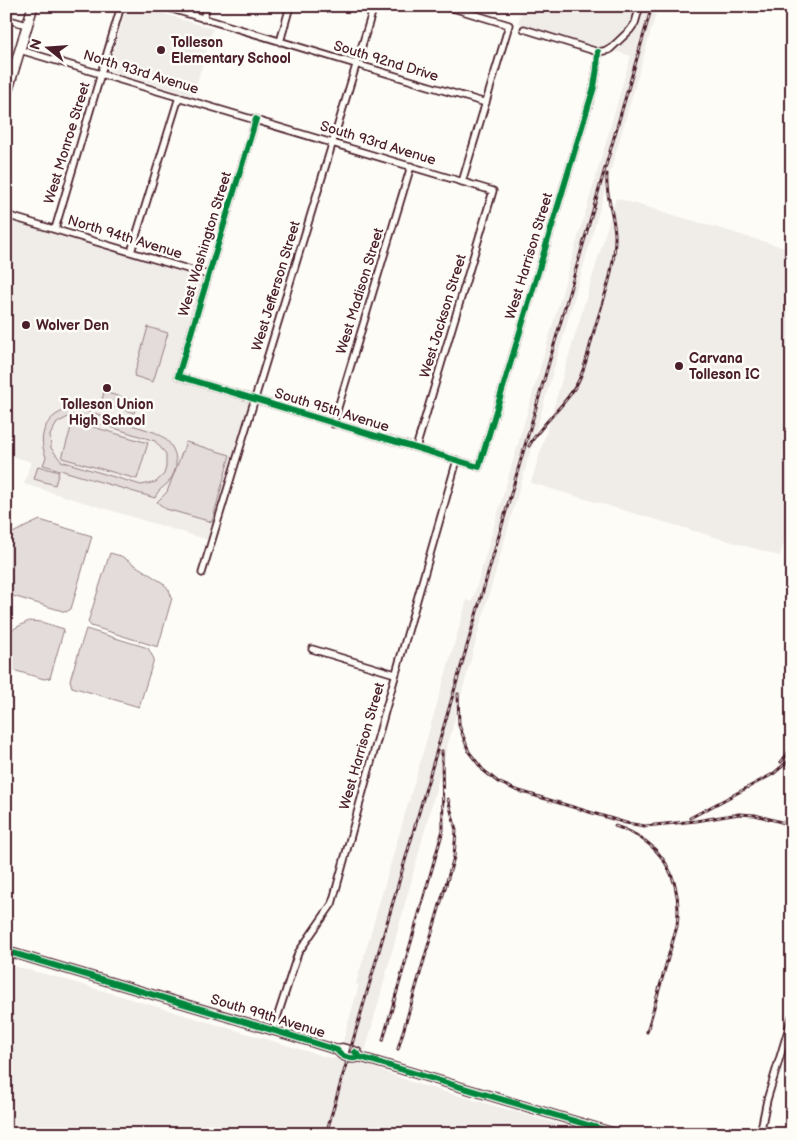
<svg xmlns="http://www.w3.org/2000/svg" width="798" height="1140" font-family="'Balsamiq Sans',sans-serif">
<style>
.built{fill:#f0ece8}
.green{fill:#e3dcda;stroke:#967e82;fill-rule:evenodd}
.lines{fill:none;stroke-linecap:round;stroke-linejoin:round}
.minor-casing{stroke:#4a1f2b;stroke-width:9}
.secondary-casing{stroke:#4a1f2b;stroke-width:11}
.primary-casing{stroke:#4a1f2b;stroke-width:12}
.minor{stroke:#fdfcf7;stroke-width:5.5}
.secondary{stroke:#fdfcf7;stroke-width:8}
.primary{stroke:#fdfcf7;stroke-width:9}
.rail-casing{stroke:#4a1f2b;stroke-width:3}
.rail{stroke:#fdfcf7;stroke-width:1;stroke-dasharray:4;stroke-linecap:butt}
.cycleway-casing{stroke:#fdfcf7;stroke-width:9}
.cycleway{stroke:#00873e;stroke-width:6}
.poi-dot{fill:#4a1f2b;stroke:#fdfcf7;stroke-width:2}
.labels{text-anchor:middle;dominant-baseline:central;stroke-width:5;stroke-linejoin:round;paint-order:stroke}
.poi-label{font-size:14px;font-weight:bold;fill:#4a1f2b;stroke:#fdfcf7;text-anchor:start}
.street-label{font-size:14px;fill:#4a1f2b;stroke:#fdfcf7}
</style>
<rect width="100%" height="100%" fill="#fdfcf7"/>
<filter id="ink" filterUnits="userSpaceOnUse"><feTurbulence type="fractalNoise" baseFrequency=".02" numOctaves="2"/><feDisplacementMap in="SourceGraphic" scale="10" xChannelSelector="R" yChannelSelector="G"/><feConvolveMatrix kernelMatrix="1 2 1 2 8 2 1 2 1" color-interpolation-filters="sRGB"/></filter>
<g filter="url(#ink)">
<path class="built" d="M 127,6 L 139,6 L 213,29 L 193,96 L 108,70 Z
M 523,6 L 658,6 L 479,629 L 362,1063 L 414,1083 L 594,1134 L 6,1134 L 6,964 L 63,979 L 323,1056 L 338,1059 L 359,985 L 356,984 L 467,600 L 472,602 L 631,56 L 518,23 Z
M 616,198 L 792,250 L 792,516 L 780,556 L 531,483 Z
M 6,218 L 203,278 L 204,280 L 174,377 L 247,400 L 251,403 L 208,540 L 24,484 L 31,462 L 6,454 Z"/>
<path class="green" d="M 148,327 L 168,333 L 153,382 L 134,376 Z
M 104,392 L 138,402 L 134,413 L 101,403 Z
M 78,408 L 154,432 C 174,440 183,462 170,480 C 164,489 159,487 155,498 L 43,465 L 46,457 C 35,432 50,409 78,408 ZM 68,417 L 79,417 L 155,441 L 166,454 L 166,467 L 164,474 L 156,482 L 141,485 L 61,461 L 51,448 L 50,435 L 57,423 Z
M 73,421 L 148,443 L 137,479 L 62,458 Z
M 186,442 L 230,455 L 212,522 L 166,509 L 157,502 L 167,492 Z
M 38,466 L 59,472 L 55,485 L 34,479 Z
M 40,520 L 92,536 L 71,609 L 66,612 L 6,594 L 6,536 Z
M 110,553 L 121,556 L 163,583 L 169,590 L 172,598 L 158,647 L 91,626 L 88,622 Z
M 29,621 L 41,622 L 64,629 L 50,678 L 44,679 L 6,668 L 6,637 L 15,628 Z
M 86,629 L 148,648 L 154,659 L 139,707 L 72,687 L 70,680 Z"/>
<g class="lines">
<defs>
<path id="minor" d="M 162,6 L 486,103
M 446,6 L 509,25 L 462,182
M 6,19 L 27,25
M 203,19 L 207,6
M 524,29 L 598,52 L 609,50 L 630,30 L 635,23 L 640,6
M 280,42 L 290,6
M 20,50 L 493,191 L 416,448
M 256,119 L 178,376 L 479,467 L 594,87 L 597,68 L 598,52
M 6,215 L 208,275
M 55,229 L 121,6
M 131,252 L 179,97
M 333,424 L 411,166
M 202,573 L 374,6
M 312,649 L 395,674
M 273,1030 L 298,953 L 332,904 L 386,708 L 457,460
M 760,1134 L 767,1100 L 792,1017"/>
<path id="secondary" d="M 6,951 L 292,1036 L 337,1050 C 342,1057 351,1060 360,1057
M 337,1050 L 342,1048 L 357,1052 L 360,1057 L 618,1134"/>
<path id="primary" d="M 6,96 L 33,6"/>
</defs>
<use href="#minor" class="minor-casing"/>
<use href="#secondary" class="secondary-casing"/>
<use href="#primary" class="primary-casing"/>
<use href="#minor" class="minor"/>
<use href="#secondary" class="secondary"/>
<use href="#primary" class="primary"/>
<defs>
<path id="rail" d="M 529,446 C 542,422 565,407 578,382 C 586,367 589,348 594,331 C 603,300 616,268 615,234 C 614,213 605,196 607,174
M 458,694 L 459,725 L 469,752 L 483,770 L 498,782 L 516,790 L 626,823 L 645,826 L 696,821 L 739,814 L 755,815 L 792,825
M 781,762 L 792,748
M 690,818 L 773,774 L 792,758
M 615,826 C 662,841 683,878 677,926 L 647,1032
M 383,1040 L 443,830 L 442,751
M 398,1049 L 454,857 L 456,830 L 448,799
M 326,1134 L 652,6"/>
</defs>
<use href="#rail" class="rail-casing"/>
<use href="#rail" class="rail"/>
<defs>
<path id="cycleway" d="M 256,119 L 178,376 L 479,467 L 594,87 L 597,68 L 598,52
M 6,951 L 292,1036 L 337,1050 C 342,1057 351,1060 360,1057
M 355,1052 L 360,1057 L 618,1134"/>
</defs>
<use href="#cycleway" class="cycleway-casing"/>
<use href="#cycleway" class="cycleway"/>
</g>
</g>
<g class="poi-dot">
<circle cx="161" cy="50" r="5"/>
<circle cx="26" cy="325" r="5"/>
<circle cx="679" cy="366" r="5"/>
<circle cx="107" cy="388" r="5"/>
</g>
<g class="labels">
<g class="poi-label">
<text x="171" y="42">Tolleson<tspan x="171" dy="16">Elementary School</tspan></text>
<text x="36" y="325">Wolver Den</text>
<text x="689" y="358">Carvana<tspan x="689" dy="16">Tolleson IC</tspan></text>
<text x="107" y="404" text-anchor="middle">Tolleson Union<tspan x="107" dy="16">High School</tspan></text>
</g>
<g class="street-label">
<text transform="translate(386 61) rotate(17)">South 92nd Drive</text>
<text transform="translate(141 72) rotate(17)">North 93rd Avenue</text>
<text transform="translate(67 143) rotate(-73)">West Monroe Street</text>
<text transform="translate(378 143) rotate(17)">South 93rd Avenue</text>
<text transform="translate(125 237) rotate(17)">North 94th Avenue</text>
<text transform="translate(205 244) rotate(-73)">West Washington Street</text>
<text transform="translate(529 256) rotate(-73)">West Harrison Street</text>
<text transform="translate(276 286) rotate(-73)">West Jefferson Street</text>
<text transform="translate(360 291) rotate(-73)">West Madison Street</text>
<text transform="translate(443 316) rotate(-73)">West Jackson Street</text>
<text transform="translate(332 410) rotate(17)">South 95th Avenue</text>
<text transform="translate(362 746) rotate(-74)">West Harrison Street</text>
<text transform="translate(268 1016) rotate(17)">South 99th Avenue</text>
</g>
</g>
<rect width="798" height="1140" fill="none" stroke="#fdfcf7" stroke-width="25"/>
<rect x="12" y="12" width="773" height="1115" fill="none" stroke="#4a1f2b" stroke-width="2" filter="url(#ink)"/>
<g transform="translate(48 48) rotate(287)" stroke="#fdfcf7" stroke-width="4" paint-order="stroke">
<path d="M0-4L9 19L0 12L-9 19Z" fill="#4a1f2b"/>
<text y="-8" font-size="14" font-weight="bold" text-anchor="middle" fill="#4a1f2b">N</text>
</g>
</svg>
